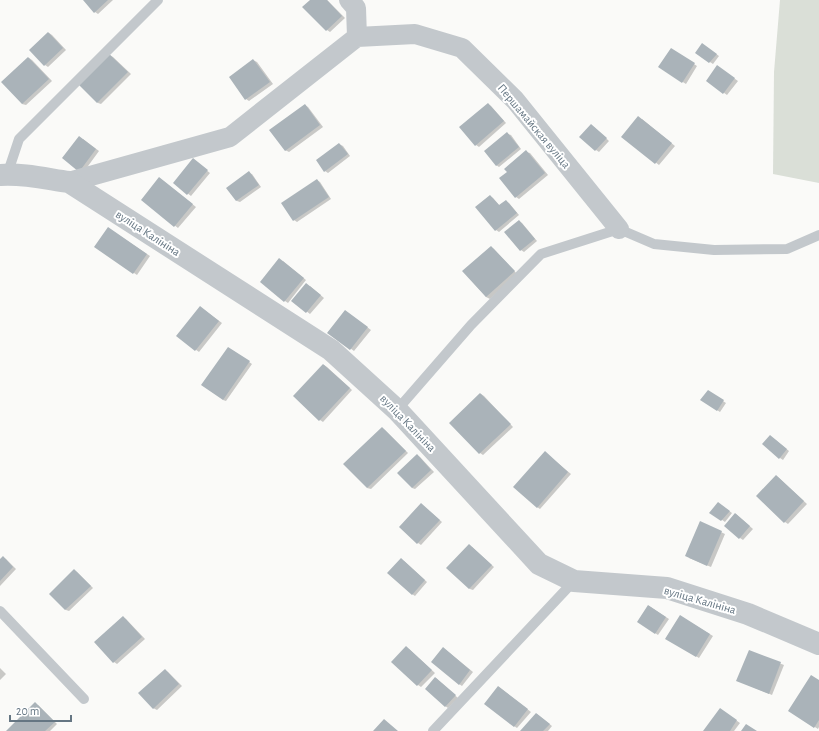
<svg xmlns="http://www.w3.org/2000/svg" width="819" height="731" font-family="'Alegreya Sans',sans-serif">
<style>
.green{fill:#dadfd7}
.shadow{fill:#0003}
.building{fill:#aab3b9}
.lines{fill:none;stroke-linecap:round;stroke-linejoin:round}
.service{stroke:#c3c8cc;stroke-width:10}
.minor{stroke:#c3c8cc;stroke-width:20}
.tertiary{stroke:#c3c8cc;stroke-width:22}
.labels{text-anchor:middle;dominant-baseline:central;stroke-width:4;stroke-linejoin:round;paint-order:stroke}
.street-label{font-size:12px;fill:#657683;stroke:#fff}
</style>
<rect width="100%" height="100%" fill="#fafaf8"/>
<path class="green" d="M 780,0 L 819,0 L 819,183 L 773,174 L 774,72 Z"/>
<path class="shadow" d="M 84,0 L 113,0 L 98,14 L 95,12 Z
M 311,0 L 327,0 L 345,18 L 330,32 L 327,30 L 304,7 Z
M 49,33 L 52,35 L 66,50 L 48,67 L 45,65 Z
M 705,46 L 719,56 L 713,64 L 696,53 Z
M 671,49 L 697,66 L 686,84 L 659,67 Z
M 110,55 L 113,57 L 131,74 L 101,104 L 98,103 L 80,85 Z
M 29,58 L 32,60 L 52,81 L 26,105 L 22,104 Z
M 253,60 L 257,62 L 273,84 L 249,101 L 246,99 Z
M 721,69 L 738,81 L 727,95 L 707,81 Z
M 488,104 L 491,106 L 506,123 L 479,147 L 476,145 Z
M 305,105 L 308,107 L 323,127 L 289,152 L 285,150 Z
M 642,119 L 675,146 L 659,165 L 623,137 Z
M 594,127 L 609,141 L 599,152 L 596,150 Z
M 508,134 L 511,135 L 521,149 L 499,167 L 496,165 Z
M 83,139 L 99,151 L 83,173 L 80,171 Z
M 339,144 L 343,146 L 350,156 L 328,173 L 325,171 Z
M 526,152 L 530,153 L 548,175 L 519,199 L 516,197 L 508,172 Z
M 196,162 L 210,173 L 191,196 L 174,183 Z
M 249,173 L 252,174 L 261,187 L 240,202 L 237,201 L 227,188 Z
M 162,180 L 196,207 L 178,228 L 142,200 Z
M 317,180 L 320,182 L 331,199 L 297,222 L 294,220 Z
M 490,196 L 493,198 L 500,206 L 506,201 L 509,203 L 519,215 L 499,232 L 496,230 L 476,207 Z
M 519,221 L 522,223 L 537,241 L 524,252 L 521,250 Z
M 111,230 L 150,256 L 137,275 L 95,247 Z
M 491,247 L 494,249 L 517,274 L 490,299 L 486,297 L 464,272 Z
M 283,261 L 306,280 L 288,303 L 285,301 Z
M 310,286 L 324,298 L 310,314 L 293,301 Z
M 203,309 L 222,323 L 199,352 L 177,336 Z
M 348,313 L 371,330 L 354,351 L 328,332 Z
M 232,350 L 252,364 L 226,401 L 223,400 Z
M 324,365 L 327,367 L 352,390 L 323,422 L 320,420 Z
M 711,393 L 726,403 L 720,412 L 702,400 Z
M 481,394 L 484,396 L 513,427 L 483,455 L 480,453 L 451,423 Z
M 382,428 L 385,430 L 408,453 L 371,489 L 367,488 Z
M 773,438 L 789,451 L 783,460 L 780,458 Z
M 417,455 L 420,457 L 434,472 L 415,489 L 412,488 Z
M 548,455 L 571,474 L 540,509 L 537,507 Z
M 776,476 L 779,478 L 807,504 L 788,524 L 785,522 Z
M 421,504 L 442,522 L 421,545 L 418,543 Z
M 721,505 L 732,513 L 725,522 L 711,512 Z
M 736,514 L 753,529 L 743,540 L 740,538 Z
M 700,522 L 725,534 L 711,567 L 689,558 Z
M 472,547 L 494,567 L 473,590 L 470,589 L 448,568 Z
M 3,557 L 6,559 L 16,569 L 0,586 L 0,560 Z
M 404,561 L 427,582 L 415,596 L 412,594 Z
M 74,570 L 77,572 L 93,588 L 69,611 L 66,610 L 50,594 Z
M 649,606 L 669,619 L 658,635 L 655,633 Z
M 680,616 L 713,636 L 699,658 L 666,638 Z
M 123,617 L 126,619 L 145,639 L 117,664 L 114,662 L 95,642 Z
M 409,649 L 435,673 L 421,687 L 418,685 L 393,661 Z
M 446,650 L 473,672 L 462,686 L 459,684 Z
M 749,651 L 784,665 L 772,695 L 741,682 Z
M 0,668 L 6,674 L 0,680 Z
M 165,670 L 168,672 L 182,686 L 157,710 L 153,708 Z
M 436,678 L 458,698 L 448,708 L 445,706 Z
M 819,681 L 819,727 L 818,729 L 790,711 Z
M 499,687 L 531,712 L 517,728 L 514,726 Z
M 38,705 L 57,724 L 50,731 L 7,731 Z
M 723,711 L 740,723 L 734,731 L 706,731 Z
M 537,714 L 552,726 L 548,731 L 521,731 Z"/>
<path class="building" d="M 83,0 L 108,0 L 94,13 Z
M 310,0 L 327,0 L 342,16 L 326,31 L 302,7 Z
M 48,32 L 63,48 L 44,66 L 29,50 Z
M 702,43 L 717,54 L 709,63 L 695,53 Z
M 671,48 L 695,63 L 682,83 L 658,67 Z
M 109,54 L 128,72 L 97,103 L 79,85 Z
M 28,57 L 49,79 L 22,104 L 1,82 Z
M 253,59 L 270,82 L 245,100 L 229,77 Z
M 717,65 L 735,78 L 723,94 L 706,81 Z
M 488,103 L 504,121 L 475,146 L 459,127 Z
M 305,104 L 320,125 L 285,151 L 269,130 Z
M 638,116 L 672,143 L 655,164 L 621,137 Z
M 591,124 L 607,138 L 595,151 L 579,137 Z
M 507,132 L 519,147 L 496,166 L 484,151 Z
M 79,136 L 96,149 L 79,172 L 62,158 Z
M 339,143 L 348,154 L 324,172 L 316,160 Z
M 526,150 L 545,173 L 515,198 L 499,178 L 507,172 L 504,169 Z
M 193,158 L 208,170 L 187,195 L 173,183 Z
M 249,171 L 259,185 L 236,201 L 226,188 Z
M 159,177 L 193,204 L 174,227 L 141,200 Z
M 317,179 L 329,197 L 293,221 L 281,203 Z
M 490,195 L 499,205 L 506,200 L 517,213 L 495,231 L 475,207 Z
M 519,220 L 535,239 L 520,251 L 504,232 Z
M 108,227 L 147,254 L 133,274 L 94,247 Z
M 491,246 L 515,271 L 486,297 L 462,271 Z
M 279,258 L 304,278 L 284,302 L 260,282 Z
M 306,283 L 321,295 L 306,313 L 291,301 Z
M 200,306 L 219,321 L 195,351 L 176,336 Z
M 345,310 L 368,327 L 350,350 L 327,333 Z
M 228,347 L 250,361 L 223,400 L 201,385 Z
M 323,364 L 350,388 L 319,421 L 293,396 Z
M 708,390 L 724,400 L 717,411 L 700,400 Z
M 480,393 L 511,424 L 479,454 L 449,423 Z
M 382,427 L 406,451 L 367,488 L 343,464 Z
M 770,435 L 787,449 L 779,459 L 762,444 Z
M 545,451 L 568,472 L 537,508 L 513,487 Z
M 417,454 L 431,470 L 412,488 L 397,473 Z
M 776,475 L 804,501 L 784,523 L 756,496 Z
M 718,502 L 730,511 L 721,521 L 709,513 Z
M 421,503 L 440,520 L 417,544 L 399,527 Z
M 735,513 L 750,526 L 739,539 L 724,526 Z
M 700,521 L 722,531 L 707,566 L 685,556 Z
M 469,544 L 492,565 L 469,589 L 446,568 Z
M 3,556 L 13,567 L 0,581 L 0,559 Z
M 401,558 L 425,580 L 412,595 L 387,573 Z
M 74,569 L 91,586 L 65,610 L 49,594 Z
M 648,605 L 666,617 L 655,634 L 637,622 Z
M 680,615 L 710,634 L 696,657 L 665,639 Z
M 123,616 L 142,637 L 113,663 L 94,642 Z
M 406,646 L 432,670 L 417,686 L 391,662 Z
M 443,647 L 470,670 L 459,685 L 431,662 Z
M 749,650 L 781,662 L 769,694 L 736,681 Z
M 165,669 L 179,684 L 153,709 L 138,693 Z
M 811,675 L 819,680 L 819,720 L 814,728 L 788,711 Z
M 435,677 L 456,695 L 445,707 L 425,689 Z
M 498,686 L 528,709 L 514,727 L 484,704 Z
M 35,702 L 55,722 L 45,731 L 6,731 Z
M 720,708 L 737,720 L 730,731 L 703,731 Z
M 536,713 L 550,724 L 543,731 L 520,731 Z
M 384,719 L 398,731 L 373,731 Z
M 746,724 L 757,731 L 741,731 Z"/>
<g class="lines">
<path class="service" d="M 7,175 L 19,139 L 158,0
M 397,410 L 471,325 L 541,254 L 619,229 L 654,244 L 714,250 L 787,249 L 819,235
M 0,611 L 84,699
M 433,731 L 574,581"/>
<path class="minor" d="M 349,0 L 356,8 L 357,37 L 415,34 L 462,48 L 515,100 L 619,229
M 69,182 L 230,137 L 357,37"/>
<path class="tertiary" d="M 0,175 C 23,173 47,179 69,182 L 331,350 L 397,410 L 539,564 L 574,581 L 667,588 L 748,614 L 819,644"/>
</g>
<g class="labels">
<g class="street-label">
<text transform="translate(534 126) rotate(50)">Першамайская вуліца</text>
<text transform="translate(148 233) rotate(33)">вуліца Калініна</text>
<text transform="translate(408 423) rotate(46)">вуліца Калініна</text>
<text transform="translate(700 600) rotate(16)">вуліца Калініна</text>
</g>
</g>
<path d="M10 715v6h61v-6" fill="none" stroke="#657683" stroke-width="2"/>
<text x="16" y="715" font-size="12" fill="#657683" stroke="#ffffff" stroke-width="3" paint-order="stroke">20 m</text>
</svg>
